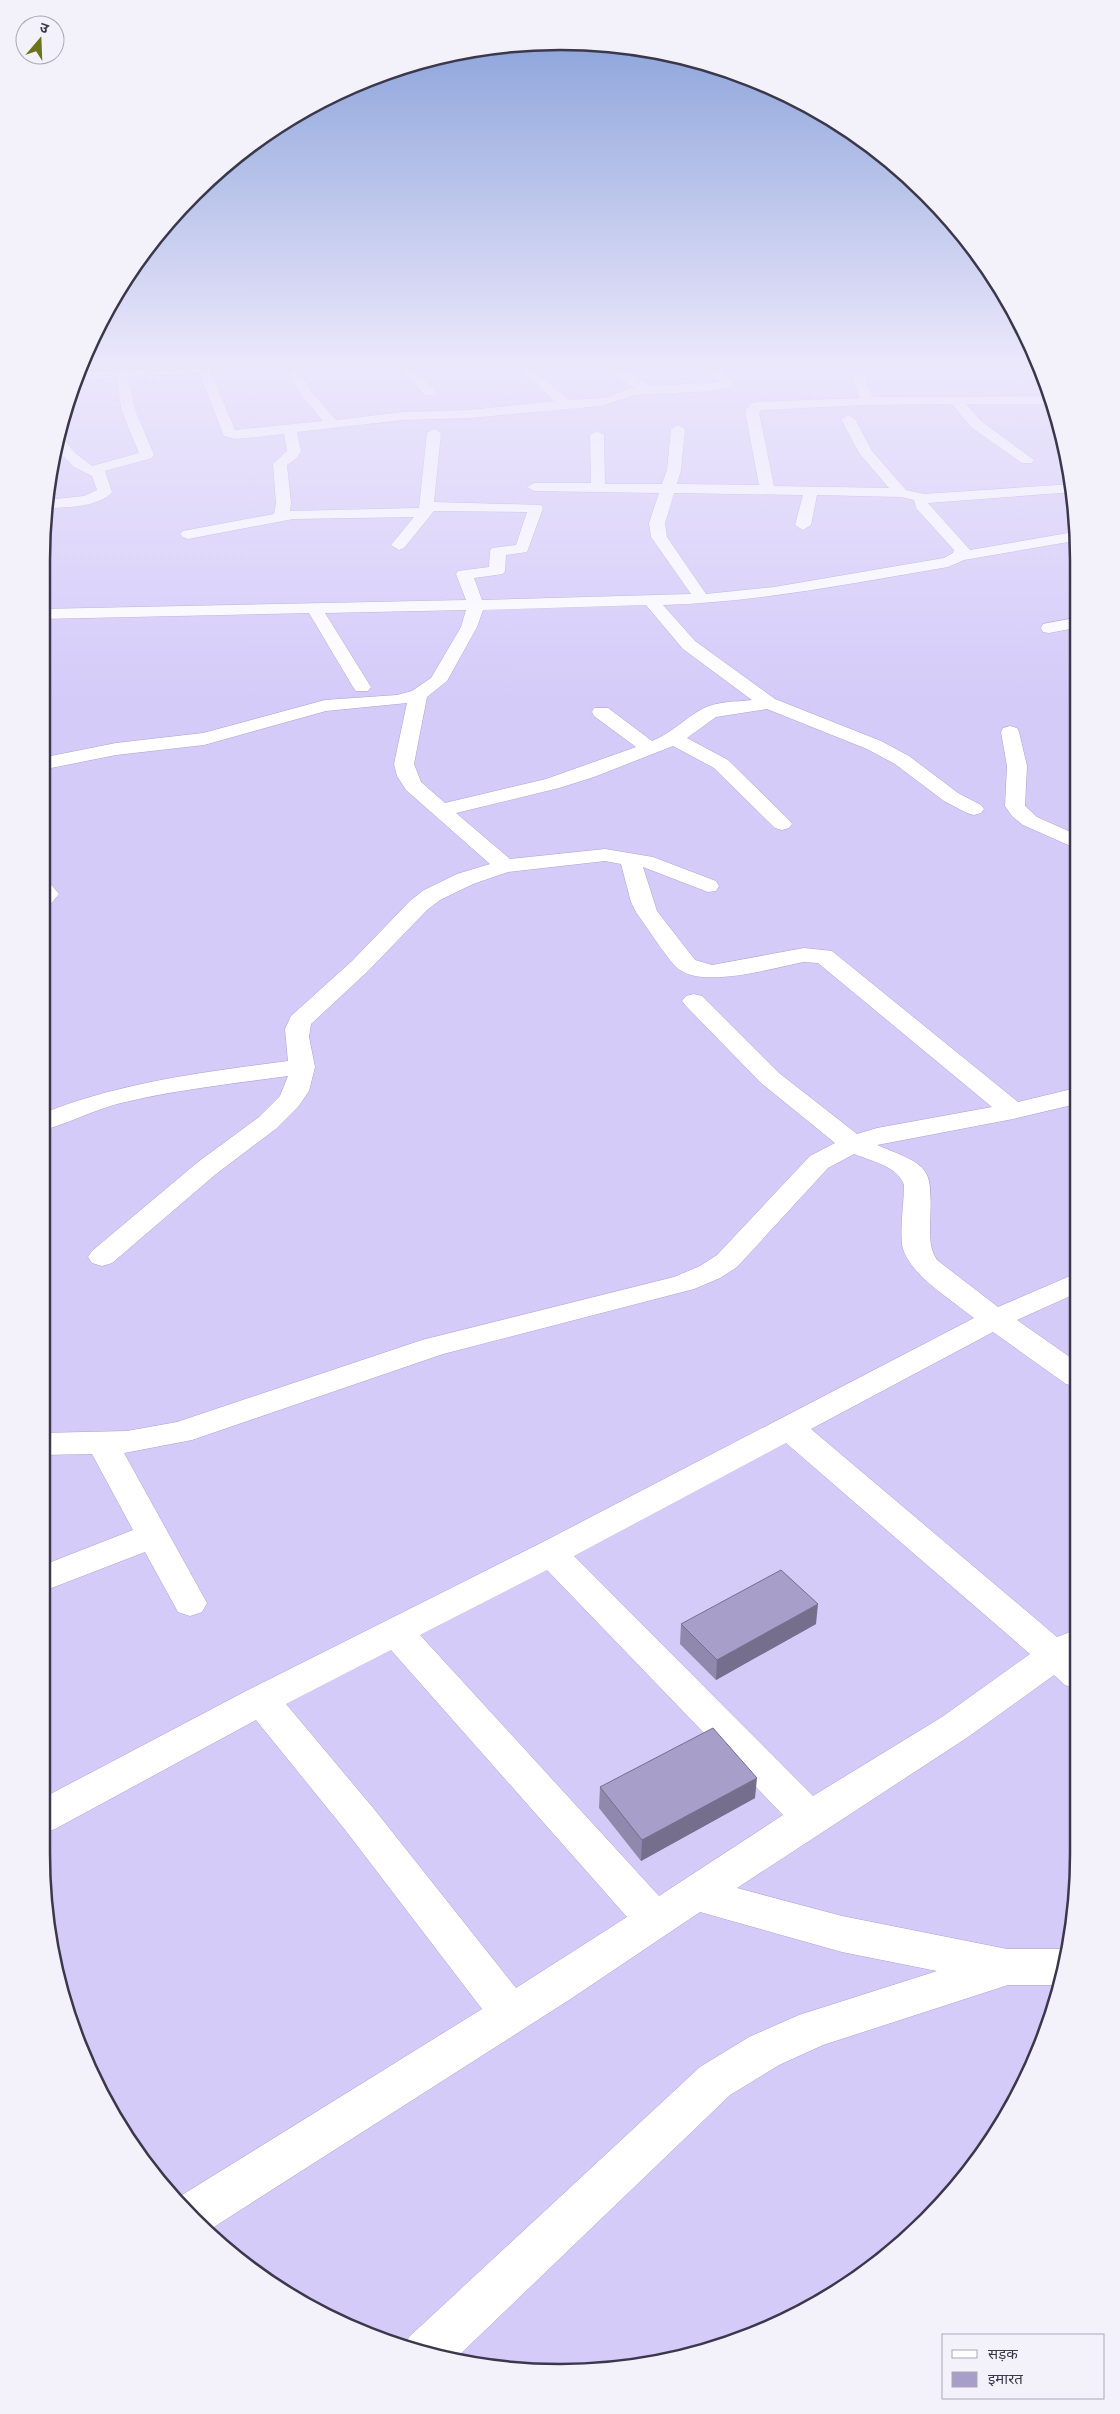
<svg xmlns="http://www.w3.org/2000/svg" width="1120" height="2414" font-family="Figtree,'Noto Sans Devanagari',sans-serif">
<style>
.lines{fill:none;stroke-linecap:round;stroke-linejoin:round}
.minor-casing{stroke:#aca3cf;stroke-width:1}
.minor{fill:#fff;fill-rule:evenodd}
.wall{fill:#9088ad}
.shaded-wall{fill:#756f8d}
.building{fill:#a79ec9;stroke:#756f8d}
.rim{fill:none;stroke:#3c384b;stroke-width:2.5}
</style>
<rect width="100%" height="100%" fill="#d4cbf9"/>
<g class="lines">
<defs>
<path id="minor" d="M 109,362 L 121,362 L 125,370 L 196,366 L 195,362 L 207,362 L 208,365 L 314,362 L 308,366 L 295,366 L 311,391 L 336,420 L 403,412 L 469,410 L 555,401 L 512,362 L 525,362 L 569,400 L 604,398 L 634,387 L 608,372 L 600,362 L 613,362 L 651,386 L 719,382 L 697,362 L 711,362 L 731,379 L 733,384 L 731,387 L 713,391 L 634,395 L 601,406 L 469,418 L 403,420 L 297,432 L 301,451 L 297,458 L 287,465 L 291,503 L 290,511 L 419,508 L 427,433 L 434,429 L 441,433 L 434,502 L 541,505 L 543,508 L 527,552 L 506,555 L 505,571 L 503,574 L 474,578 L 482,600 L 691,594 L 651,537 L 649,523 L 659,493 L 534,491 L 527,487 L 534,483 L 591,483 L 590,435 L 597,431 L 604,435 L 605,484 L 662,484 L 667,470 L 671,429 L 678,425 L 685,429 L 681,470 L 677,484 L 759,485 L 745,411 L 752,403 L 757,402 L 860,398 L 852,378 L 858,374 L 864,378 L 873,397 L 1049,396 L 1050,404 L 966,404 L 981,421 L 1034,460 L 1032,463 L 1022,463 L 971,427 L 952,404 L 868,405 L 761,410 L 759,412 L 774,486 L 889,488 L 859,453 L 841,419 L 848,415 L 855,419 L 872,451 L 906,490 L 924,494 L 1072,484 L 1074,492 L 928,503 L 970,550 L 1074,532 L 1074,541 L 964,560 L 948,567 C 853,583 759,602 663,605 L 695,641 L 775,699 L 881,741 L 909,756 L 958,793 L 981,805 L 984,809 L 981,813 L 974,815 L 967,813 L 944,801 L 895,764 L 867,749 L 767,709 L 716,717 L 687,738 L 728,760 L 789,820 L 792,824 L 789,828 L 782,830 L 775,828 L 714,768 L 673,746 L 594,777 L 559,788 L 456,813 L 510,859 L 605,849 L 653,857 L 716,881 L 719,886 L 716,891 L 708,892 L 643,867 L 657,911 L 695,960 L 712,965 L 804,948 L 832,951 L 1018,1102 L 1076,1088 L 1076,1104 L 1013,1119 L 877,1145 C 933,1168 932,1166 930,1227 C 930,1239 930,1249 937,1260 L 998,1307 L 1077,1273 L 1077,1293 L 1017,1320 L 1077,1362 L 1077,1387 L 1066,1384 L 993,1332 L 811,1429 L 1057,1637 L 1078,1629 L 1078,1689 L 1065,1685 L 1054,1675 L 968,1737 L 737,1888 L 842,1916 L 1007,1949 L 1065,1949 L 1069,1950 L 1060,1985 L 1008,1985 L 823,2045 L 779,2065 L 730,2095 L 453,2361 L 404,2348 L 409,2337 L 700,2067 L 749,2037 L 799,2015 L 937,1971 L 842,1952 L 700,1912 L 569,2000 L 206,2232 L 174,2200 L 482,2009 L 346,1831 L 256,1720 L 55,1829 L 41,1834 L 41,1799 L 248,1690 L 539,1544 L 974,1318 C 952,1300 906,1273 902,1244 C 900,1225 904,1204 904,1185 C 898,1166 871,1161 854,1154 L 828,1168 L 737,1267 L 720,1278 L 694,1289 L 443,1354 L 192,1440 L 124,1453 L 207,1603 L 202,1612 L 190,1616 L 178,1612 L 145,1552 L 41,1592 L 41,1566 L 133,1530 L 92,1454 L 41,1455 L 41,1433 L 127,1431 L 177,1422 L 422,1340 L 674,1277 L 700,1266 L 717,1255 L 810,1156 L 835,1143 L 761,1083 L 686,1006 L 682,1001 L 686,996 L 694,994 L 702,996 L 779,1073 L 857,1134 L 877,1128 L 992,1107 L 818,963 L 804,962 C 773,968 706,988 680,970 C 671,965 644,923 636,912 L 631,902 L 621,864 L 605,861 L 508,872 L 473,884 L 440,900 L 427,910 L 368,971 L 311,1024 L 309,1037 L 315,1067 L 309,1091 L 298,1107 L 277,1128 L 216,1174 L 112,1263 L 102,1266 L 92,1263 L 88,1257 L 92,1251 L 198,1162 L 259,1117 L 280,1096 L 288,1076 C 231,1084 173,1090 117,1104 C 91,1111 67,1124 41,1131 L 41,1114 C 121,1082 204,1072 288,1061 L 285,1029 L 291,1016 L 352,961 L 411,900 L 424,890 L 457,874 L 490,864 L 406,790 L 397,776 L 394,764 L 407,703 L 326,711 L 204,745 L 116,755 L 41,770 L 41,758 L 116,743 L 203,733 L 325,700 L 397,695 L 412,691 L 431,678 L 461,627 L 466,610 L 325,613 L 371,687 L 368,691 L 356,691 L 353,687 L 309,613 L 41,619 L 41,609 L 466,600 L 456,574 L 458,571 L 489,567 L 490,551 L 492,548 L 516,545 L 527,512 L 434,511 L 404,548 L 399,550 L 391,545 L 414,517 L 293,519 L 188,539 L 183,537 L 180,534 L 183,531 L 274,514 L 276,503 L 273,464 L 287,451 L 284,434 L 236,439 L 224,436 L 199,373 L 128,377 L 136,412 L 154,455 L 152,458 L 105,471 L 112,492 C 101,507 63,508 46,508 L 47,500 L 84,496 L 97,490 L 92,476 L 74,467 L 56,449 L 58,436 L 62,437 L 75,453 L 92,466 L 139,453 L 122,412 L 116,378 L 75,380 L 77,373 L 113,371 ZM 283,367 L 302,396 L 323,421 L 235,430 L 211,372 ZM 674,493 L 803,495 L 795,525 L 803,530 L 811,525 L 817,495 L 901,497 L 914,500 L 916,508 L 954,550 L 953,553 L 944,558 L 774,587 L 706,594 L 667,537 L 665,523 ZM 646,605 L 683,649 L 752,700 C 736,702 717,701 702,709 C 684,719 672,733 652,741 L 608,708 L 594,708 L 592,712 L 594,716 L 636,747 L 546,779 L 445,803 L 421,782 L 414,764 L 427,697 L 447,681 L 477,627 L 483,610 ZM 786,1443 L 1030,1654 L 942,1717 L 813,1796 L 574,1556 ZM 547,1570 L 783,1815 L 659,1896 L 420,1635 ZM 391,1650 L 627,1917 L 516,1988 L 374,1809 L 286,1704 Z
M 394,362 L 407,362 L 433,389 L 435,392 L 433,395 L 425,395 Z
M 1029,362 L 1039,362 L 1042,371 L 1037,370 Z
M 1075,618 L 1075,628 L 1049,633 L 1043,632 L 1041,628 L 1043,624 Z
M 1010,726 L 1017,728 L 1019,732 L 1027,766 L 1025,806 L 1037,817 L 1075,834 L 1075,848 L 1023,825 L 1012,816 L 1005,806 L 1007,766 L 1001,732 L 1003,728 Z
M 41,881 L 49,882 L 59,894 L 49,906 L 41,908 Z"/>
</defs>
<use href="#minor" class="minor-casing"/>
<use href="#minor" class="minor"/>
</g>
<path class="wall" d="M 681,1624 L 816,1624 L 716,1680 L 680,1644 Z
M 600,1787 L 755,1798 L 641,1861 L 599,1808 Z"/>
<path class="shaded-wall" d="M 818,1604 L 816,1624 L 716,1680 L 717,1660 Z
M 757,1778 L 755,1798 L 641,1861 L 642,1840 Z"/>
<path class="building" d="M 781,1570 L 818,1604 L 717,1660 L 681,1624 Z
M 713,1728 L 757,1778 L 642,1840 L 600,1787 Z"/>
<linearGradient id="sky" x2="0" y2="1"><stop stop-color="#839dd7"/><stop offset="0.52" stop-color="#ece8fc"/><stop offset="1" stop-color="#ece8fc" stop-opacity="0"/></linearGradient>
<rect width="1120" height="700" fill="url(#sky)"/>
<path d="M0 0H1120V2414H0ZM560 50H560A510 510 0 0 1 1070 560V1854A510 510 0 0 1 560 2364H560A510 510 0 0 1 50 1854V560A510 510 0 0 1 560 50Z" fill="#f3f2fb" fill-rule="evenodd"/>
<path class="rim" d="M560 50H560A510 510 0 0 1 1070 560V1854A510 510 0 0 1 560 2364H560A510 510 0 0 1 50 1854V560A510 510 0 0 1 560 50Z"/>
<rect x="942" y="2334" width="162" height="65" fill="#f3f2fb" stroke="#aaa8b5"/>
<rect x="952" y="2350" width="25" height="8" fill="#ffffff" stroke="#aaa8b5"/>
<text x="988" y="2359" font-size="15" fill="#3c384b">सड़क</text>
<rect x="952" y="2372" width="25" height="15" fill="#a79ec9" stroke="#aaa8b5"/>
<text x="988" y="2384" font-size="15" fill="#3c384b">इमारत</text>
<g transform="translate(40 40) rotate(19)"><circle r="24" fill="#f3f2fb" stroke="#aaa8b5"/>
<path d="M0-4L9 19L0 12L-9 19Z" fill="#6b731b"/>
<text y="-8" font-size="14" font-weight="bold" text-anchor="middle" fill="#3c384b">उ</text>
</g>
</svg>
